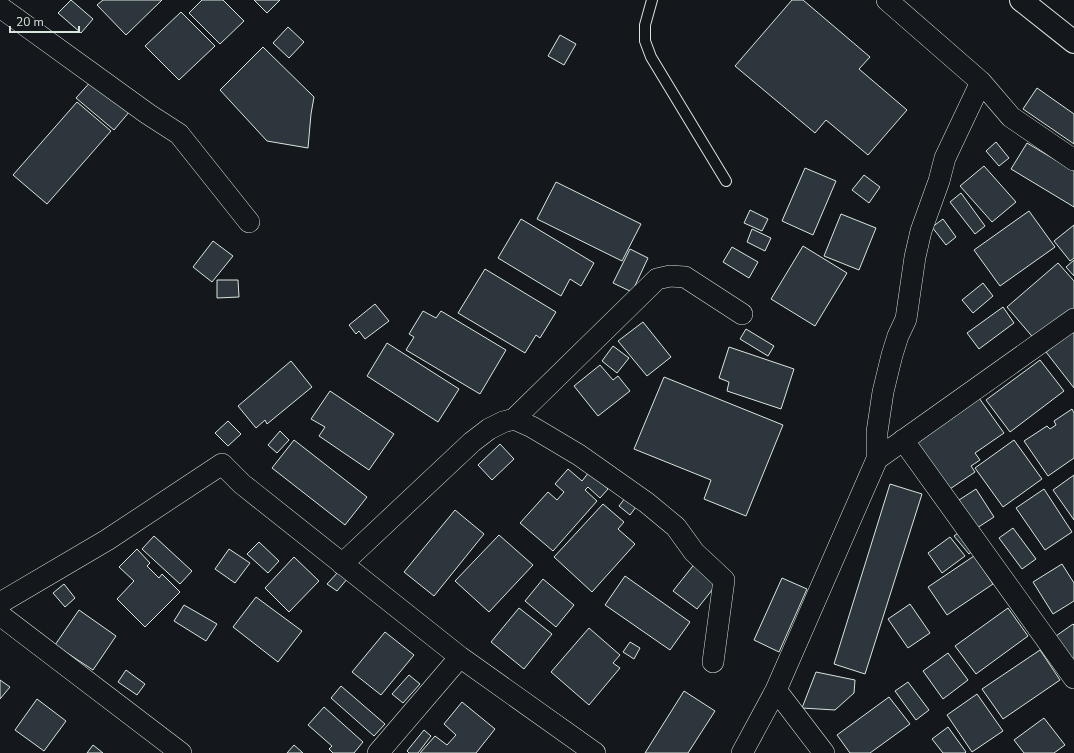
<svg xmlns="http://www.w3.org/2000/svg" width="1074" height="753" font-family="'Nunito Sans',sans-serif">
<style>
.building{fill:#2c363c;stroke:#d8e6dc}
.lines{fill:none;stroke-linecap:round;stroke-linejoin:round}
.service-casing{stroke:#d8e6dc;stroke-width:12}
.minor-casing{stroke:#d8e6dc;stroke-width:22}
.trunk-casing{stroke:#d8e6dc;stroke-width:24}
.service{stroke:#14181c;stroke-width:10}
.minor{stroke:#14181c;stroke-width:21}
.trunk{stroke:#14181c;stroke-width:22}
</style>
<rect width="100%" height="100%" fill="#14181c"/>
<path class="building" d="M 71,0 L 93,19 L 81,33 L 58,13 Z
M 103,0 L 162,0 L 126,35 L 97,5 Z
M 202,0 L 223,0 L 244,21 L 220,44 L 189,13 Z
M 254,0 L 280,0 L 267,13 Z
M 792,0 L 803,0 L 870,57 L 859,69 L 907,110 L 868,155 L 826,120 L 815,133 L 735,66 Z
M 181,12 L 215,46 L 179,80 L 145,46 Z
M 288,27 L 304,42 L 289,58 L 273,43 Z
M 560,35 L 576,44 L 564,65 L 548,56 Z
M 263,47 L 314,97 L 311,114 L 308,148 L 267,141 L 220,90 Z
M 93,79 L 130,111 L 114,130 L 76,98 Z
M 1037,88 L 1074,114 L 1074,144 L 1023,109 Z
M 77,102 L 111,131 L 47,204 L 13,175 Z
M 996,142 L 1009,158 L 999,166 L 986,151 Z
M 1027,143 L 1074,171 L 1074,207 L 1011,169 Z
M 984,166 L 1016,202 L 992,222 L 960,186 Z
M 805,168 L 836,181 L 813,235 L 782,221 Z
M 864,175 L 880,187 L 869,203 L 852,190 Z
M 556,182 L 641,224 L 622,261 L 537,219 Z
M 961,193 L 985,226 L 975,234 L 950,202 Z
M 750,210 L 768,219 L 762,231 L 744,223 Z
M 1029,211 L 1055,247 L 1000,286 L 974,250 Z
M 841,214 L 876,228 L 859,270 L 824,256 Z
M 521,219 L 594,263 L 581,286 L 570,279 L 561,296 L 498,258 Z
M 943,219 L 956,237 L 946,245 L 932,227 Z
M 1074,225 L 1074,258 L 1070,261 L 1054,241 Z
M 752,229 L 771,238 L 765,251 L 747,242 Z
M 213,241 L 233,256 L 212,282 L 193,267 Z
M 803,246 L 847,273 L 815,326 L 771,299 Z
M 732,247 L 758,262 L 749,278 L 723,262 Z
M 630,249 L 648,258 L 632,292 L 613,283 Z
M 1074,260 L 1074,276 L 1066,267 Z
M 1058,263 L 1074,281 L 1074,308 L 1036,341 L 1007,307 Z
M 485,269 L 556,312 L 540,338 L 536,335 L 525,353 L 458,313 Z
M 217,280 L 238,280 L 239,297 L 217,298 Z
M 983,283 L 993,296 L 973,313 L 962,300 Z
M 375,304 L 389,321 L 365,339 L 359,331 L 356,334 L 349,325 Z
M 1003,307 L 1014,323 L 979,349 L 967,333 Z
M 423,311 L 436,318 L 441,311 L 506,350 L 480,394 L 406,350 L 414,337 L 409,334 Z
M 643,322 L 671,357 L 647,376 L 618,341 Z
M 746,329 L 774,346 L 768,356 L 740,339 Z
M 1074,330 L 1074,388 L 1046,352 Z
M 387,343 L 459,389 L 438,422 L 367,376 Z
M 613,346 L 629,358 L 617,373 L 602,361 Z
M 729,347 L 794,369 L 781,409 L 727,391 L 729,382 L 719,378 Z
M 1040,360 L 1064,391 L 1010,432 L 986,400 Z
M 291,361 L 312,387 L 267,424 L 265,420 L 256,428 L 238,406 Z
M 600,365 L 613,380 L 618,376 L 630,391 L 598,416 L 574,386 Z
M 664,377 L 783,425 L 746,516 L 704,499 L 711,480 L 634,449 Z
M 330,391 L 394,434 L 369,470 L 319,436 L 325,427 L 311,419 Z
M 979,398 L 1004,433 L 975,453 L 980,460 L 971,466 L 975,472 L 947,491 L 914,443 Z
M 1072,409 L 1074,413 L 1074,458 L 1048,476 L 1024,441 L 1047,426 L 1050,429 L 1056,425 L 1054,421 Z
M 228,421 L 241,434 L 228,446 L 215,433 Z
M 280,431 L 289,440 L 277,453 L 268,445 Z
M 294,440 L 367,497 L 345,525 L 272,468 Z
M 1014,440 L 1042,479 L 1003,507 L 975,468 Z
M 500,444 L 514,459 L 492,480 L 478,465 Z
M 568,469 L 582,481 L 589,472 L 608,489 L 600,498 L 588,487 L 585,490 L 597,501 L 553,551 L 520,523 L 548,492 L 557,500 L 564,492 L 555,484 Z
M 1074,475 L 1074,520 L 1053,490 Z
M 890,484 L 922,494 L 865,674 L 834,664 Z
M 976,489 L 994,517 L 977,528 L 959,500 Z
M 1044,489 L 1072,532 L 1045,550 L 1016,508 Z
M 625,498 L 636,507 L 630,515 L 619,506 Z
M 603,504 L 624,522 L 618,529 L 635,544 L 592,592 L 554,557 Z
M 455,510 L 484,534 L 434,596 L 404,572 Z
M 1013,528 L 1036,559 L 1022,569 L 999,538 Z
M 962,530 L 976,548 L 969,554 L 954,536 Z
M 499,535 L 533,565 L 489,612 L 455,581 Z
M 154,536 L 192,571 L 180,584 L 142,549 Z
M 950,537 L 965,556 L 942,573 L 928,553 Z
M 259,542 L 279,561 L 268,573 L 247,554 Z
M 137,549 L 150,563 L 147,566 L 159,578 L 162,574 L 180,592 L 145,627 L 117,599 L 134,581 L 119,567 Z
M 229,549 L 250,563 L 235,583 L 215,569 Z
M 974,556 L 993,584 L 947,615 L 928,587 Z
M 294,557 L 319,581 L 289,612 L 265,588 Z
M 696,562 L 720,580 L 697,609 L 673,591 Z
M 1062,564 L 1074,583 L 1074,601 L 1053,614 L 1033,582 Z
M 339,571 L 348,578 L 337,591 L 327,584 Z
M 625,576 L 690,622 L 670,650 L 605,605 Z
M 782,578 L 807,589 L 779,652 L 754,640 Z
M 543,579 L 574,605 L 556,627 L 525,601 Z
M 64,584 L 75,598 L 65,607 L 53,593 Z
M 256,597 L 302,631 L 278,662 L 233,627 Z
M 910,604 L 930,633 L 908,648 L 888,619 Z
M 184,605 L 217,624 L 206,641 L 174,621 Z
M 519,608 L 552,634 L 524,669 L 491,642 Z
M 1008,608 L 1028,636 L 976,674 L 955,646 Z
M 79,610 L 116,636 L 93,670 L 55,645 Z
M 1073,624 L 1074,625 L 1074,661 L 1056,636 Z
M 589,628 L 620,655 L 613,663 L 620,668 L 589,705 L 551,672 Z
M 385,632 L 414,655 L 381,695 L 352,672 Z
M 630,642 L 640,648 L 634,659 L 623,652 Z
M 1040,650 L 1060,680 L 1003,719 L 982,689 Z
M 948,653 L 968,680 L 943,699 L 923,671 Z
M 126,670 L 145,684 L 137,695 L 118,682 Z
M 816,672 L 855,680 L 854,693 L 835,710 L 802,708 Z
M 409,675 L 420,684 L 403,703 L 392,694 Z
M 0,680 L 10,687 L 0,699 Z
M 908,682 L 929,710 L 916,720 L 895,691 Z
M 341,686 L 385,724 L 374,736 L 331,698 Z
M 684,691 L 715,711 L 688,753 L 645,753 Z
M 977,694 L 1003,731 L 972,752 L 947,715 Z
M 889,697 L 910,724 L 870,753 L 850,753 L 837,735 Z
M 37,699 L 66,721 L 44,751 L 15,730 Z
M 462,702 L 495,729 L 476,753 L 420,753 L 435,736 L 447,745 L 456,735 L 444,724 Z
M 324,707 L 363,742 L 354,753 L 333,753 L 329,749 L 332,746 L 308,725 Z
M 1044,718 L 1065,745 L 1054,753 L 1024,753 L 1014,740 Z
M 948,727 L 966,752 L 965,753 L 943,753 L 932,739 Z
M 424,730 L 431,736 L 418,753 L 409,753 L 407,751 Z
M 93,745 L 103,753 L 87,753 Z
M 294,745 L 303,753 L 287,753 Z"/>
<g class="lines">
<defs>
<path id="service" d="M 652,0 L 645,25 L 645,41 L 651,57 L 726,181"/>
<path id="minor" d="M 887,0 L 981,82 L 1011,117 L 1074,160
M 0,7 L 148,114 L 179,134 L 249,222
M 514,419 L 657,279 L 670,276 L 685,277 L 742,314
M 903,440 L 1074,678
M 877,459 L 877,432 L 883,392 L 892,355 L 898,336 L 906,319 L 915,257 L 921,231 L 939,181 L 945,158 L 981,82
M 342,564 L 472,442 L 489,429 L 503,422 L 514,419 L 532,427 L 579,455 L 647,503 L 676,527 L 694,552 L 724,580 L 713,662
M 0,603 L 107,540 L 222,464 L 242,484 L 460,657 L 595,753
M 0,615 L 181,753
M 776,690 L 824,753
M 378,753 L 460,657
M 742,753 L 776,690 L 877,459 L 1074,319"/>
<path id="trunk" d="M 1021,0 L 1074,42"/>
</defs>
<use href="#service" class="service-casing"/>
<use href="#minor" class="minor-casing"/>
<use href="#trunk" class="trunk-casing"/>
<use href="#service" class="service"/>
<use href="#minor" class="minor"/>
<use href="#trunk" class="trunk"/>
</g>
<path d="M10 26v6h69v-6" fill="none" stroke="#d8e6dc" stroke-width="2"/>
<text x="16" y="26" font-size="12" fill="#d8e6dc" stroke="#14181c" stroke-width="3" paint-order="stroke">20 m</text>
</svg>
